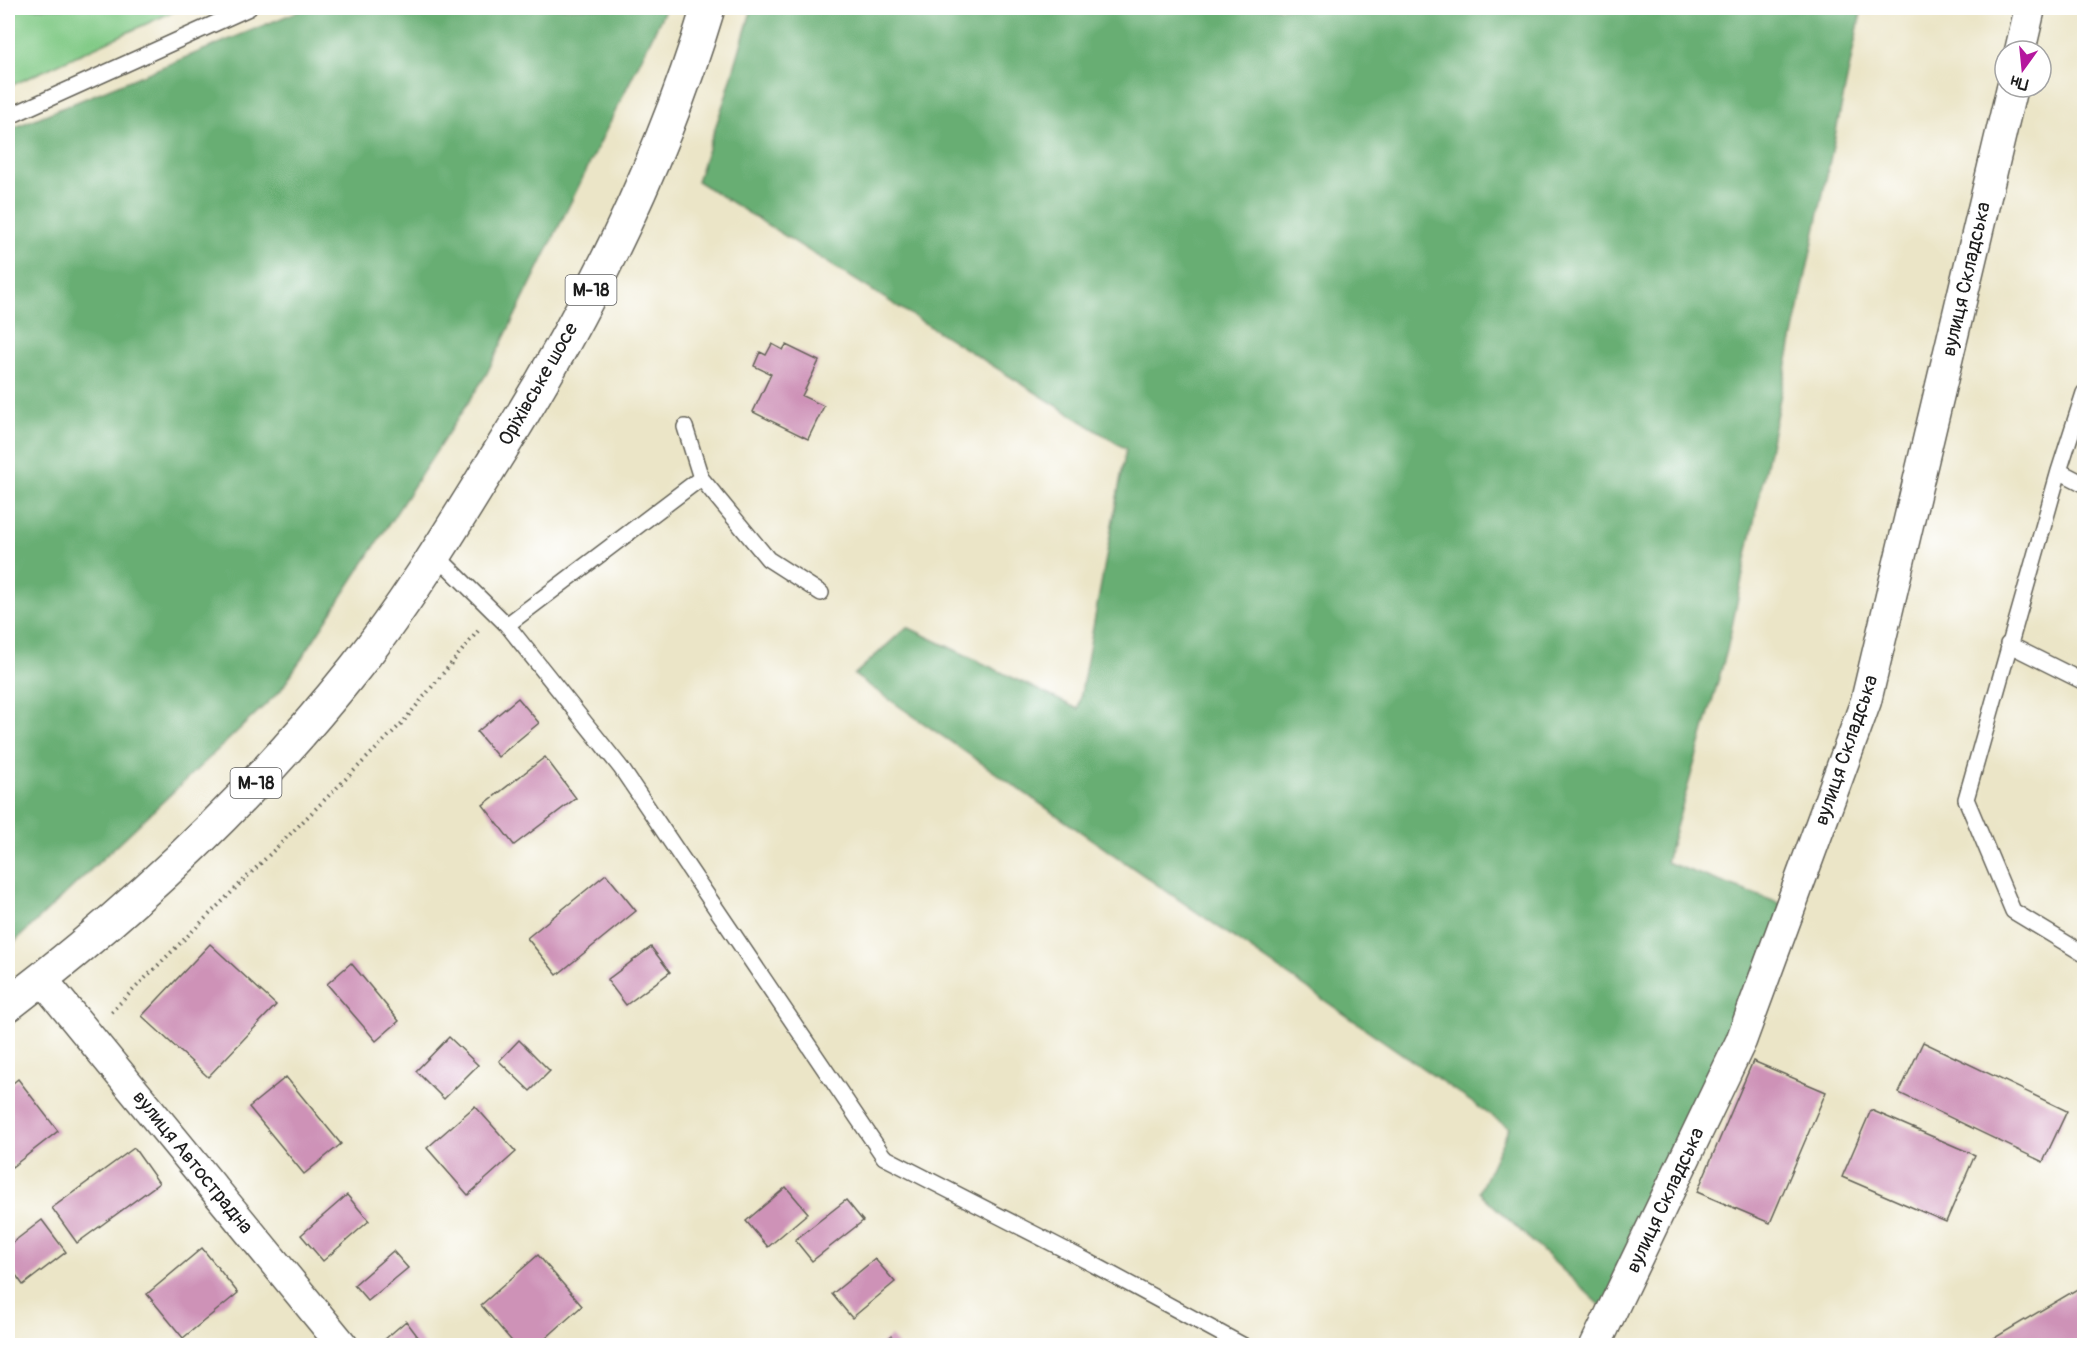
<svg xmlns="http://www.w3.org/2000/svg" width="2092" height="1353" font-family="Pangolin,sans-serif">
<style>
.green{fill:#81ca86;stroke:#4e7351;stroke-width:1.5}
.forest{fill:#68ae73;stroke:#426548;stroke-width:1.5}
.building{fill:#ce92b7}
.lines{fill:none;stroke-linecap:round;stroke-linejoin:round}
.service-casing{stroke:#646258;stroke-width:18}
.minor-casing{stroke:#646258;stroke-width:33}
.trunk-casing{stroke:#646258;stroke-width:36}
.path{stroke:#646258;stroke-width:4;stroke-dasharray:1.5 4.5;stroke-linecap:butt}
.service{stroke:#fff;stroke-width:15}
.minor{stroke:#fff;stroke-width:30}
.trunk{stroke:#fff;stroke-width:33}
.labels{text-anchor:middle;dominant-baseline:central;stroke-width:4.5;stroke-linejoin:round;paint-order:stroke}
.shield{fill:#fff;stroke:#606060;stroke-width:1.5}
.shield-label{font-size:18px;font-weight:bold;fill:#1c1c1c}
.street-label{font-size:20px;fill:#1c1c1c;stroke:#fff}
</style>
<rect width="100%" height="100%" fill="#fff"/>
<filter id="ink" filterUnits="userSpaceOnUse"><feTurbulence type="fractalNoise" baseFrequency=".0167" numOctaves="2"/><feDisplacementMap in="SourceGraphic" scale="12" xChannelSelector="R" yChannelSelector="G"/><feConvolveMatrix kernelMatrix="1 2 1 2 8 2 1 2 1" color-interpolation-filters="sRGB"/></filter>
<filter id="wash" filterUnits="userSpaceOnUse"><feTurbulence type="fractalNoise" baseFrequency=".008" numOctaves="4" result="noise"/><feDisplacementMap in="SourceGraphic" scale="24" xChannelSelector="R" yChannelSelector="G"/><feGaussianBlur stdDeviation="1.35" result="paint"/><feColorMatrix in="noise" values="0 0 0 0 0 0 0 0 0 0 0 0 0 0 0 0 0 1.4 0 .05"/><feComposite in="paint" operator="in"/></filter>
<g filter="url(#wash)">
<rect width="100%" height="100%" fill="#ebe5c7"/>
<path class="green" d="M 8,8 L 181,8 L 8,87 Z"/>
<path class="forest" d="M 306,8 L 666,8 L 486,375 L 281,690 L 8,948 L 8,130 Z
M 752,8 L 1862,8 L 1727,650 L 1666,862 L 1790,907 L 1611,1315 L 1479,1192 L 1509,1128 L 854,675 L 907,627 L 1078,709 L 1126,449 L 697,181 L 726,96 Z"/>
<g id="blocks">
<path class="building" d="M 772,344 L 783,350 L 786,345 L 819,361 L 802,396 L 824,406 L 808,439 L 753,412 L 771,374 L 754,366 L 760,352 L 766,355 Z
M 518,698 L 539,723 L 498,757 L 477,732 Z
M 545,757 L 576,798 L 514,845 L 483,805 Z
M 606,874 L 636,911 L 557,975 L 527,938 Z
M 210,944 L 276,1005 L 208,1077 L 142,1016 Z
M 651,947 L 670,972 L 626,1005 L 607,980 Z
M 351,963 L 399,1021 L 376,1041 L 327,984 Z
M 449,1037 L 478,1065 L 444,1099 L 416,1071 Z
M 519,1040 L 550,1071 L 530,1091 L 499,1061 Z
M 1923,1042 L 2067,1111 L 2043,1162 L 1899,1093 Z
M 1753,1061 L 1826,1092 L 1770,1223 L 1697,1192 Z
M 286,1077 L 341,1144 L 304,1174 L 249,1107 Z
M 18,1079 L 58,1131 L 12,1167 L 8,1161 L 8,1087 Z
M 475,1106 L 516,1152 L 468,1195 L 427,1148 Z
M 1871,1110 L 1975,1155 L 1946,1222 L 1842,1177 Z
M 134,1148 L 159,1183 L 77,1243 L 52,1208 Z
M 786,1187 L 808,1213 L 768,1247 L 746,1221 Z
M 347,1195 L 369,1221 L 323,1261 L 301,1235 Z
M 846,1200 L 863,1221 L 812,1261 L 795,1240 Z
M 42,1220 L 66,1252 L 23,1285 L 8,1264 L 8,1246 Z
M 202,1248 L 238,1293 L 183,1338 L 147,1294 Z
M 393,1251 L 408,1268 L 368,1301 L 354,1285 Z
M 538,1255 L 582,1306 L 537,1346 L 516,1346 L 481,1305 Z
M 875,1259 L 895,1282 L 852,1318 L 832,1294 Z
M 2084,1285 L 2084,1346 L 1988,1346 L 1986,1343 Z
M 406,1321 L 425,1346 L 377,1346 Z
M 891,1336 L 899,1346 L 879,1346 Z"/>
</g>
</g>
<g filter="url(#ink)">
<use href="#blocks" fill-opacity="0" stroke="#646258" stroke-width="1.5"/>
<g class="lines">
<defs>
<path id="service" d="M 8,117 L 249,8
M 2084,393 L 2059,471 L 1966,799 L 2013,911 L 2084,954
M 685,427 L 701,478 L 768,559 L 821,593
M 2059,471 L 2084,484
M 436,555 L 507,625 L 621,768 L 884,1157 L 1087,1261 L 1244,1346
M 507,625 L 701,478
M 2008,644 L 2084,682"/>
<path id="minor" d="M 2020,51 L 2030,8
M 42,979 L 343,1346
M 1595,1346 L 1741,1041 L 1866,701 L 2012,87"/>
<path id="trunk" d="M 8,1005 C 136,907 254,795 355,668 C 409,601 454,525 500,451 C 587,312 661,165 708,8"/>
</defs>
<use href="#service" class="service-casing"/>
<use href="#minor" class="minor-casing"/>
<use href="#trunk" class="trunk-casing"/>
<path class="path" d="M 111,1012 L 403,722 L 478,631"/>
<use href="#service" class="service"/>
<use href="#minor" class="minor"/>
<use href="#trunk" class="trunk"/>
</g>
</g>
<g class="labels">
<g class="shield">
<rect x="565.5" y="275" width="51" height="30" rx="4.5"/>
<rect x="230.5" y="768" width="51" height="30" rx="4.5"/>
</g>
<g class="shield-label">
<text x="591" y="290">М-18</text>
<text x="256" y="783">М-18</text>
</g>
<g class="street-label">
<text transform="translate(1966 279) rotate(-77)">вулиця Складська</text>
<text transform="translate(538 384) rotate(-60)">Оріхівське шосе</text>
<text transform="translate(1846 750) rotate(-71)">вулиця Складська</text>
<text transform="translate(193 1162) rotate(51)">вулиця Автострадна</text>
<text transform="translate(1665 1200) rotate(-65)">вулиця Складська</text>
</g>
</g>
<rect width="2092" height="1353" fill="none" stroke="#fff" stroke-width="30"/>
<g transform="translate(2023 69) rotate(195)"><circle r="28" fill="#ffffff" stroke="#a4a4a4" stroke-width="1.5"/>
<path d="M0-4.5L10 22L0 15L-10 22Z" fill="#b5179e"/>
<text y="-9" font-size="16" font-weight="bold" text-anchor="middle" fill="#1c1c1c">Пн</text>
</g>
</svg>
